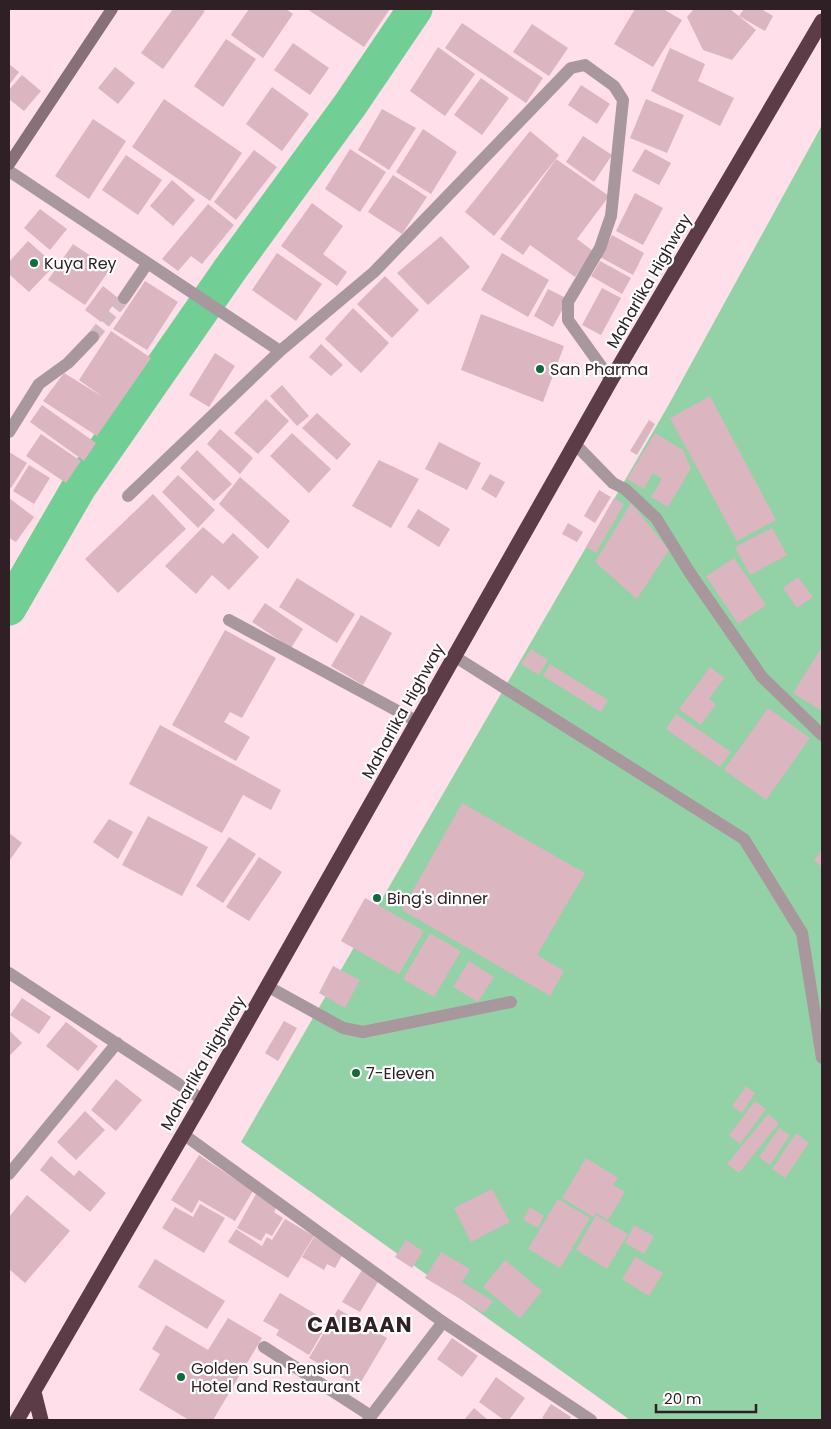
<svg xmlns="http://www.w3.org/2000/svg" width="831" height="1429" font-family="Poppins,sans-serif">
<style>
.green{fill:#93d1a7}
.lines{fill:none;stroke-linecap:round;stroke-linejoin:round}
.canal{stroke:#71ce94;stroke-width:35}
.building{fill:#dbb5c0}
.street-tunnel{stroke:#d5b9c2;stroke-width:12;stroke-dasharray:12 6;stroke-linecap:butt}
.lane{stroke:#a8979c;stroke-width:12}
.street{stroke:#a8979c;stroke-width:12}
.secondary{stroke:#877077;stroke-width:12}
.highway{stroke:#5c3c47;stroke-width:15}
.poi-dot{fill:#126a3d;stroke:#fff;stroke-width:2}
.labels{text-anchor:middle;dominant-baseline:central;stroke-width:4.5;stroke-linejoin:round;paint-order:stroke}
.poi-label{font-size:16px;fill:#2e2025;stroke:#fff;text-anchor:start}
.street-label{font-size:16px;fill:#2e2025;stroke:#fff}
.district-label{font-size:21px;font-weight:bold;letter-spacing:1px;fill:#2e2025;stroke:#fff}
</style>
<rect width="100%" height="100%" fill="#ffdfe9"/>
<path class="green" d="M 822,125 L 822,1420 L 630,1420 L 241,1142 L 668,406 Z"/>
<g class="lines">
<path class="canal" d="M 9,608 L 79,487 L 231,268 L 350,105 L 415,9"/>
</g>
<path class="building" d="M 173,9 L 201,9 L 205,11 L 163,69 L 141,53 Z
M 249,9 L 286,9 L 293,14 L 263,58 L 231,35 Z
M 307,9 L 390,9 L 364,47 Z
M 635,9 L 663,9 L 682,20 L 653,67 L 614,44 Z
M 694,9 L 730,9 L 756,30 L 732,60 L 703,50 L 687,17 Z
M 744,9 L 761,9 L 773,16 L 765,31 L 739,16 Z
M 462,23 L 543,78 L 526,103 L 445,48 Z
M 532,24 L 568,48 L 549,76 L 513,52 Z
M 226,39 L 256,59 L 223,107 L 194,86 Z
M 293,43 L 329,68 L 310,95 L 274,70 Z
M 438,47 L 475,74 L 445,116 L 410,91 Z
M 670,48 L 705,64 L 698,81 L 734,98 L 720,126 L 651,91 Z
M 9,64 L 19,72 L 9,85 Z
M 115,67 L 135,83 L 118,104 L 98,88 Z
M 22,75 L 41,91 L 24,111 L 9,99 L 9,90 Z
M 481,78 L 509,98 L 482,135 L 454,115 Z
M 581,85 L 610,104 L 597,124 L 568,105 Z
M 272,87 L 309,114 L 282,151 L 246,124 Z
M 164,99 L 242,153 L 210,201 L 132,147 Z
M 646,99 L 684,115 L 667,153 L 630,138 Z
M 382,109 L 416,128 L 389,170 L 358,150 Z
M 93,119 L 126,141 L 89,199 L 55,176 Z
M 423,129 L 457,152 L 431,194 L 396,172 Z
M 530,131 L 559,155 L 494,236 L 465,212 Z
M 583,136 L 612,155 L 594,182 L 566,162 Z
M 350,149 L 386,172 L 360,212 L 325,189 Z
M 645,149 L 671,163 L 659,185 L 632,171 Z
M 254,150 L 277,167 L 236,220 L 214,202 Z
M 126,155 L 162,180 L 138,215 L 102,190 Z
M 556,159 L 609,196 L 577,239 L 593,251 L 575,277 L 530,245 L 523,255 L 500,239 Z
M 393,175 L 427,197 L 402,234 L 368,212 Z
M 172,180 L 195,200 L 173,226 L 150,206 Z
M 635,193 L 663,208 L 643,245 L 616,231 Z
M 312,203 L 343,226 L 323,254 L 347,272 L 337,286 L 281,246 Z
M 208,204 L 234,225 L 202,264 L 191,256 L 178,271 L 162,259 Z
M 40,209 L 67,229 L 50,250 L 24,228 Z
M 612,235 L 644,253 L 633,275 L 600,257 Z
M 441,236 L 470,267 L 428,305 L 397,273 Z
M 28,241 L 55,265 L 29,292 L 9,274 L 9,262 Z
M 73,244 L 110,269 L 85,305 L 48,280 Z
M 277,253 L 322,284 L 296,321 L 252,290 Z
M 502,253 L 549,280 L 528,317 L 481,290 Z
M 600,261 L 631,278 L 622,294 L 591,276 Z
M 385,276 L 419,310 L 392,338 L 357,304 Z
M 145,281 L 178,302 L 147,350 L 113,329 Z
M 103,286 L 118,298 L 101,322 L 85,310 Z
M 602,288 L 621,298 L 601,335 L 582,325 Z
M 548,289 L 568,299 L 553,327 L 534,316 Z
M 353,308 L 389,343 L 361,373 L 325,339 Z
M 481,314 L 564,346 L 543,402 L 461,370 Z
M 111,331 L 151,358 L 97,436 L 43,401 L 64,373 L 103,397 L 79,380 Z
M 321,344 L 343,365 L 331,376 L 309,357 Z
M 215,353 L 235,366 L 209,407 L 189,395 Z
M 282,385 L 309,416 L 297,426 L 270,396 Z
M 710,396 L 776,520 L 737,541 L 670,418 Z
M 266,399 L 289,421 L 258,454 L 234,433 Z
M 42,405 L 96,443 L 84,461 L 30,422 Z
M 317,413 L 351,444 L 337,460 L 302,428 Z
M 649,420 L 655,424 L 637,455 L 630,451 Z
M 220,429 L 253,458 L 240,474 L 207,444 Z
M 292,433 L 331,469 L 309,493 L 270,456 Z
M 655,433 L 683,450 L 691,468 L 668,507 L 651,497 L 662,479 L 653,473 L 644,489 L 627,479 Z
M 41,434 L 81,461 L 66,483 L 26,456 Z
M 439,442 L 481,463 L 467,490 L 425,469 Z
M 197,450 L 232,484 L 214,501 L 180,468 Z
M 9,452 L 27,463 L 11,488 L 9,487 Z
M 379,460 L 419,479 L 391,528 L 352,506 Z
M 29,465 L 50,478 L 34,504 L 13,491 Z
M 490,474 L 505,482 L 496,498 L 481,489 Z
M 178,475 L 215,510 L 198,528 L 162,492 Z
M 240,477 L 290,521 L 268,549 L 219,504 Z
M 599,490 L 611,497 L 595,523 L 584,516 Z
M 153,494 L 186,529 L 118,593 L 85,559 Z
M 9,498 L 34,517 L 16,542 L 9,538 Z
M 614,498 L 624,504 L 596,553 L 586,547 Z
M 631,503 L 669,550 L 637,599 L 595,562 Z
M 418,509 L 450,529 L 439,547 L 407,527 Z
M 568,523 L 583,532 L 577,542 L 562,534 Z
M 203,527 L 223,544 L 233,533 L 259,557 L 229,590 L 212,575 L 196,594 L 165,566 Z
M 772,528 L 787,555 L 750,575 L 735,547 Z
M 734,558 L 766,605 L 738,624 L 706,576 Z
M 798,577 L 813,597 L 797,608 L 783,588 Z
M 297,578 L 355,614 L 337,643 L 279,607 Z
M 265,603 L 303,629 L 291,648 L 252,622 Z
M 361,615 L 392,633 L 363,685 L 331,666 Z
M 225,630 L 276,658 L 242,718 L 230,712 L 224,722 L 250,737 L 236,761 L 172,725 Z
M 822,647 L 822,711 L 793,693 Z
M 531,649 L 548,660 L 539,675 L 521,664 Z
M 550,664 L 608,700 L 601,712 L 543,676 Z
M 710,667 L 724,678 L 709,699 L 716,704 L 701,725 L 679,709 Z
M 768,708 L 810,738 L 766,800 L 724,770 Z
M 676,714 L 731,752 L 720,767 L 666,729 Z
M 160,725 L 281,790 L 271,810 L 243,795 L 222,833 L 129,784 Z
M 462,803 L 585,873 L 537,955 L 564,971 L 550,996 L 402,910 Z
M 148,816 L 208,847 L 182,896 L 122,865 Z
M 109,819 L 133,832 L 118,859 L 93,842 Z
M 9,833 L 22,843 L 9,861 Z
M 229,837 L 256,854 L 223,903 L 196,886 Z
M 822,850 L 822,867 L 814,860 Z
M 259,857 L 282,872 L 249,921 L 226,907 Z
M 365,898 L 424,931 L 399,974 L 341,941 Z
M 430,933 L 461,951 L 434,997 L 403,979 Z
M 469,961 L 494,977 L 478,1002 L 453,987 Z
M 333,966 L 360,980 L 345,1008 L 319,993 Z
M 22,998 L 51,1017 L 39,1034 L 10,1015 Z
M 284,1021 L 297,1028 L 278,1061 L 265,1053 Z
M 66,1022 L 98,1046 L 78,1071 L 46,1046 Z
M 9,1030 L 22,1043 L 9,1056 Z
M 116,1079 L 142,1100 L 116,1131 L 91,1110 Z
M 746,1086 L 755,1093 L 742,1113 L 732,1106 Z
M 755,1101 L 766,1109 L 740,1144 L 729,1135 Z
M 85,1111 L 105,1130 L 76,1160 L 57,1142 Z
M 768,1114 L 779,1123 L 739,1173 L 727,1164 Z
M 779,1128 L 790,1135 L 770,1165 L 759,1157 Z
M 796,1133 L 809,1143 L 785,1178 L 772,1169 Z
M 199,1155 L 253,1191 L 235,1221 L 199,1200 L 192,1213 L 171,1200 Z
M 51,1156 L 74,1176 L 79,1170 L 106,1193 L 90,1212 L 40,1170 Z
M 586,1158 L 618,1178 L 613,1185 L 625,1192 L 608,1220 L 596,1213 L 593,1217 L 562,1198 Z
M 492,1189 L 510,1222 L 471,1242 L 454,1208 Z
M 256,1194 L 277,1206 L 274,1212 L 283,1218 L 272,1236 L 266,1233 L 261,1241 L 237,1228 Z
M 27,1195 L 70,1231 L 25,1283 L 9,1269 L 9,1217 Z
M 558,1199 L 590,1218 L 560,1268 L 528,1249 Z
M 200,1204 L 225,1218 L 204,1253 L 162,1228 L 175,1207 L 193,1217 Z
M 530,1207 L 544,1216 L 538,1228 L 523,1220 Z
M 596,1215 L 628,1234 L 607,1269 L 576,1250 Z
M 285,1219 L 314,1236 L 288,1278 L 228,1242 L 236,1229 L 262,1246 L 267,1237 L 272,1240 Z
M 634,1225 L 654,1236 L 644,1254 L 625,1243 Z
M 314,1237 L 343,1254 L 335,1268 L 327,1264 L 324,1270 L 302,1257 Z
M 406,1240 L 423,1251 L 412,1268 L 395,1257 Z
M 441,1252 L 470,1269 L 462,1282 L 493,1301 L 484,1313 L 425,1278 Z
M 635,1257 L 663,1273 L 649,1296 L 622,1279 Z
M 155,1259 L 225,1301 L 207,1329 L 138,1287 Z
M 505,1260 L 542,1291 L 520,1318 L 483,1287 Z
M 362,1270 L 379,1280 L 360,1312 L 342,1302 Z
M 280,1293 L 319,1316 L 315,1322 L 325,1328 L 309,1355 L 276,1335 L 279,1330 L 263,1321 Z
M 338,1309 L 387,1338 L 358,1387 L 309,1358 Z
M 228,1318 L 262,1338 L 213,1420 L 189,1420 L 139,1390 L 160,1354 L 152,1349 L 166,1325 L 208,1350 Z
M 452,1338 L 478,1356 L 462,1377 L 437,1359 Z
M 496,1377 L 525,1398 L 509,1420 L 504,1420 L 479,1402 Z
M 551,1404 L 571,1417 L 569,1420 L 545,1420 L 542,1418 Z
M 474,1408 L 488,1420 L 464,1420 Z"/>
<g class="lines">
<path class="street-tunnel" d="M 93,337 L 124,298"/>
<path class="lane" d="M 575,444 L 613,483 L 625,489 L 656,518 L 690,573 L 762,677 L 822,735
M 454,656 L 744,839 L 802,933 L 822,1058
M 264,1347 L 371,1416
M 368,1420 L 443,1322"/>
<path class="street" d="M 9,171 L 280,351 L 374,272 L 571,68 L 585,65 L 614,86 L 623,100 L 611,216 L 600,248 L 568,302 L 568,320 L 611,380
M 124,298 L 147,264
M 9,432 L 39,384 L 68,363 L 93,337
M 128,496 L 280,351
M 229,620 L 418,722
M 9,973 L 203,1100
M 267,986 L 343,1028 L 363,1032 L 511,1002
M 183,1134 L 443,1322 L 591,1420
M 9,1174 L 117,1043"/>
<path class="secondary" d="M 9,164 L 112,9"/>
<path class="highway" d="M 34,1392 L 41,1420
M 17,1420 L 203,1100 L 611,380 L 822,21"/>
</g>
<g class="poi-dot">
<circle cx="34" cy="263" r="5"/>
<circle cx="540" cy="369" r="5"/>
<circle cx="377" cy="898" r="5"/>
<circle cx="356" cy="1073" r="5"/>
<circle cx="181" cy="1377" r="5"/>
</g>
<g class="labels">
<g class="poi-label">
<text x="44" y="263">Kuya Rey</text>
<text x="550" y="369">San Pharma</text>
<text x="387" y="898">Bing's dinner</text>
<text x="366" y="1073">7-Eleven</text>
<text x="191" y="1368">Golden Sun Pension<tspan x="191" dy="18">Hotel and Restaurant</tspan></text>
</g>
<g class="street-label">
<text transform="translate(649 281) rotate(-60)">Maharlika Highway</text>
<text transform="translate(403 711) rotate(-61)">Maharlika Highway</text>
<text transform="translate(203 1063) rotate(-60)">Maharlika Highway</text>
</g>
<g class="district-label">
<text x="360" y="1324">CAIBAAN</text>
</g>
</g>
<rect width="831" height="1429" fill="none" stroke="#2e2025" stroke-width="20"/>
<path d="M656 1404v8h100v-8" fill="none" stroke="#2e2025" stroke-width="2.5"/>
<text x="664" y="1404" font-size="15" fill="#2e2025" stroke="#ffffff" stroke-width="4" paint-order="stroke">20 m</text>
</svg>
